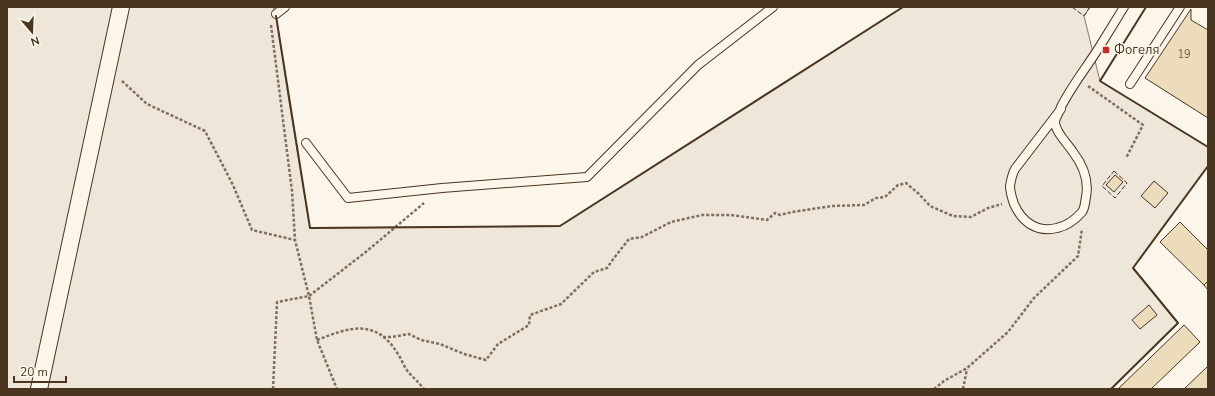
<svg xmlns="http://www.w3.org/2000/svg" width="1215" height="396" font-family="'Nunito Sans',sans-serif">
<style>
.green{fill:#ede6d9;stroke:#887966}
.building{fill:#ecdcbc;stroke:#4a3520}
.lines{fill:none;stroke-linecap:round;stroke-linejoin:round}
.service-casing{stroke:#4a3520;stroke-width:10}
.minor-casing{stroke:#4a3520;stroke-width:18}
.path{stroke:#7f6f5c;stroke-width:2.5;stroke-dasharray:3 2;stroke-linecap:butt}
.service{stroke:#fbf6e9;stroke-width:8}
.minor{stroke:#fbf6e9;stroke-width:16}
.fence{stroke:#4a3520;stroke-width:1;stroke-dasharray:5 2;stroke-linecap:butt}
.wall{stroke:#4a3520;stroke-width:2}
.poi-dot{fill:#c62828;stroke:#fbf6e9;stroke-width:1.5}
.labels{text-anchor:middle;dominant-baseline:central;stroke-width:3;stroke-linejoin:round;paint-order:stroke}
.number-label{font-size:11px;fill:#725f47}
.poi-label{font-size:13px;fill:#4a3520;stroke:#fbf6e9;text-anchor:start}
</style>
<rect width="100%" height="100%" fill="#fbf6e9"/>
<path class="green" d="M 7,7 L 273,7 L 276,14 L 288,95 L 310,228 L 560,226 L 903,7 L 1090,7 L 1084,16 L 1100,81 L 1208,147 L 1208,166 L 1133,268 L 1178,323 L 1111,389 L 7,389 Z"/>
<path class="building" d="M 1191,9 L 1191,20 L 1208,30 L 1208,118 L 1145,78 Z
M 1115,175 L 1123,182 L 1114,192 L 1106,185 Z
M 1154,181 L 1168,193 L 1155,208 L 1141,196 Z
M 1180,222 L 1208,250 L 1208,281 L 1204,285 L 1160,242 Z
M 1208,281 L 1208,290 L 1204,285 Z
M 1149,305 L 1157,315 L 1140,329 L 1132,320 Z
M 1184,325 L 1200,342 L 1151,389 L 1118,389 Z
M 1208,366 L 1208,389 L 1184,389 Z"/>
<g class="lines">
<defs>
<path id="service" d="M 276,14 L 285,7
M 1130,84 L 1180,7
M 1061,109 L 1015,169 C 1012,174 1011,180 1010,186 C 1010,192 1012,198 1014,204 C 1022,222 1037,233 1057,228 C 1066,226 1075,220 1082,212 C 1085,208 1085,202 1086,197 C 1089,181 1083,165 1073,152 C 1068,144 1054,131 1055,121 C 1056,117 1060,111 1061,107 C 1072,85 1087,67 1100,46 C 1108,33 1116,20 1124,7
M 306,143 L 348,198 L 442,188 L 587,177 L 698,65 L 773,7"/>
<path id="minor" d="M 39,389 L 121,7"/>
</defs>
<use href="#service" class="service-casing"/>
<use href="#minor" class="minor-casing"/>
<path class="path" d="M 271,25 L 292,191 L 295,240 L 309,296 L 317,340 L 337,389
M 122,81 L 147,104 L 205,131 L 233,185 L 252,230 L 295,240
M 1088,86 L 1143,125 L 1126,158
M 383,337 L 392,337 L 409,334 L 421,340 L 440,344 L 464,354 L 486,360 L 498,344 L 529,325 L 530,315 L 561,304 L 594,272 L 607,268 L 614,258 L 629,239 L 642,237 L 671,222 L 702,215 L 731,215 L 767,220 L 775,213 L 780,215 L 792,212 L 832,206 L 864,205 L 876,198 L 885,197 L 898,185 L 906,183 L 919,194 L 930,206 L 953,216 L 971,217 L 988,208 L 1002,204
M 317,340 C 350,327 376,318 398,354 C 402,360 404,367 409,373 C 414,378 419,383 424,389
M 273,389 L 277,302 L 309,296 L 367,251 L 424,203
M 934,389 L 944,381 L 967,368 L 1008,332 L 1034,298 L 1078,256 L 1082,229
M 963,389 L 967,369"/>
<use href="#service" class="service"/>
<use href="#minor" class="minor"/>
<path class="fence" d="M 1072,7 L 1084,16 L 1090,7
M 1114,171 L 1127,183 L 1115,198 L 1102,186 Z"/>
<path class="wall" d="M 1146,7 L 1100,81 L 1208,147
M 276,16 L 310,228 L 560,226 L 903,7
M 1111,389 L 1178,323 L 1133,268 L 1208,166"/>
</g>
<rect class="poi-dot" x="1102" y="46" width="8" height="8" rx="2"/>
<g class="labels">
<g class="number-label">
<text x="1184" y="54">19</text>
</g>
<g class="poi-label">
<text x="1114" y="50">Фогеля</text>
</g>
</g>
<rect width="1215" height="396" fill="none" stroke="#4a3520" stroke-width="16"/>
<g transform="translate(32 32) rotate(161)" stroke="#fbf6e9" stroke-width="3" paint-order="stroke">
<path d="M0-3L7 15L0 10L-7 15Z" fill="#4a3520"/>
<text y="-6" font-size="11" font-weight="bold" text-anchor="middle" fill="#4a3520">N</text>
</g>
<path d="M14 376v6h52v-6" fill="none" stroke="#4a3520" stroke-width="2"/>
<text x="20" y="376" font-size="12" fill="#4a3520" stroke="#fbf6e9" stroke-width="3" paint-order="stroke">20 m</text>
</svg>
